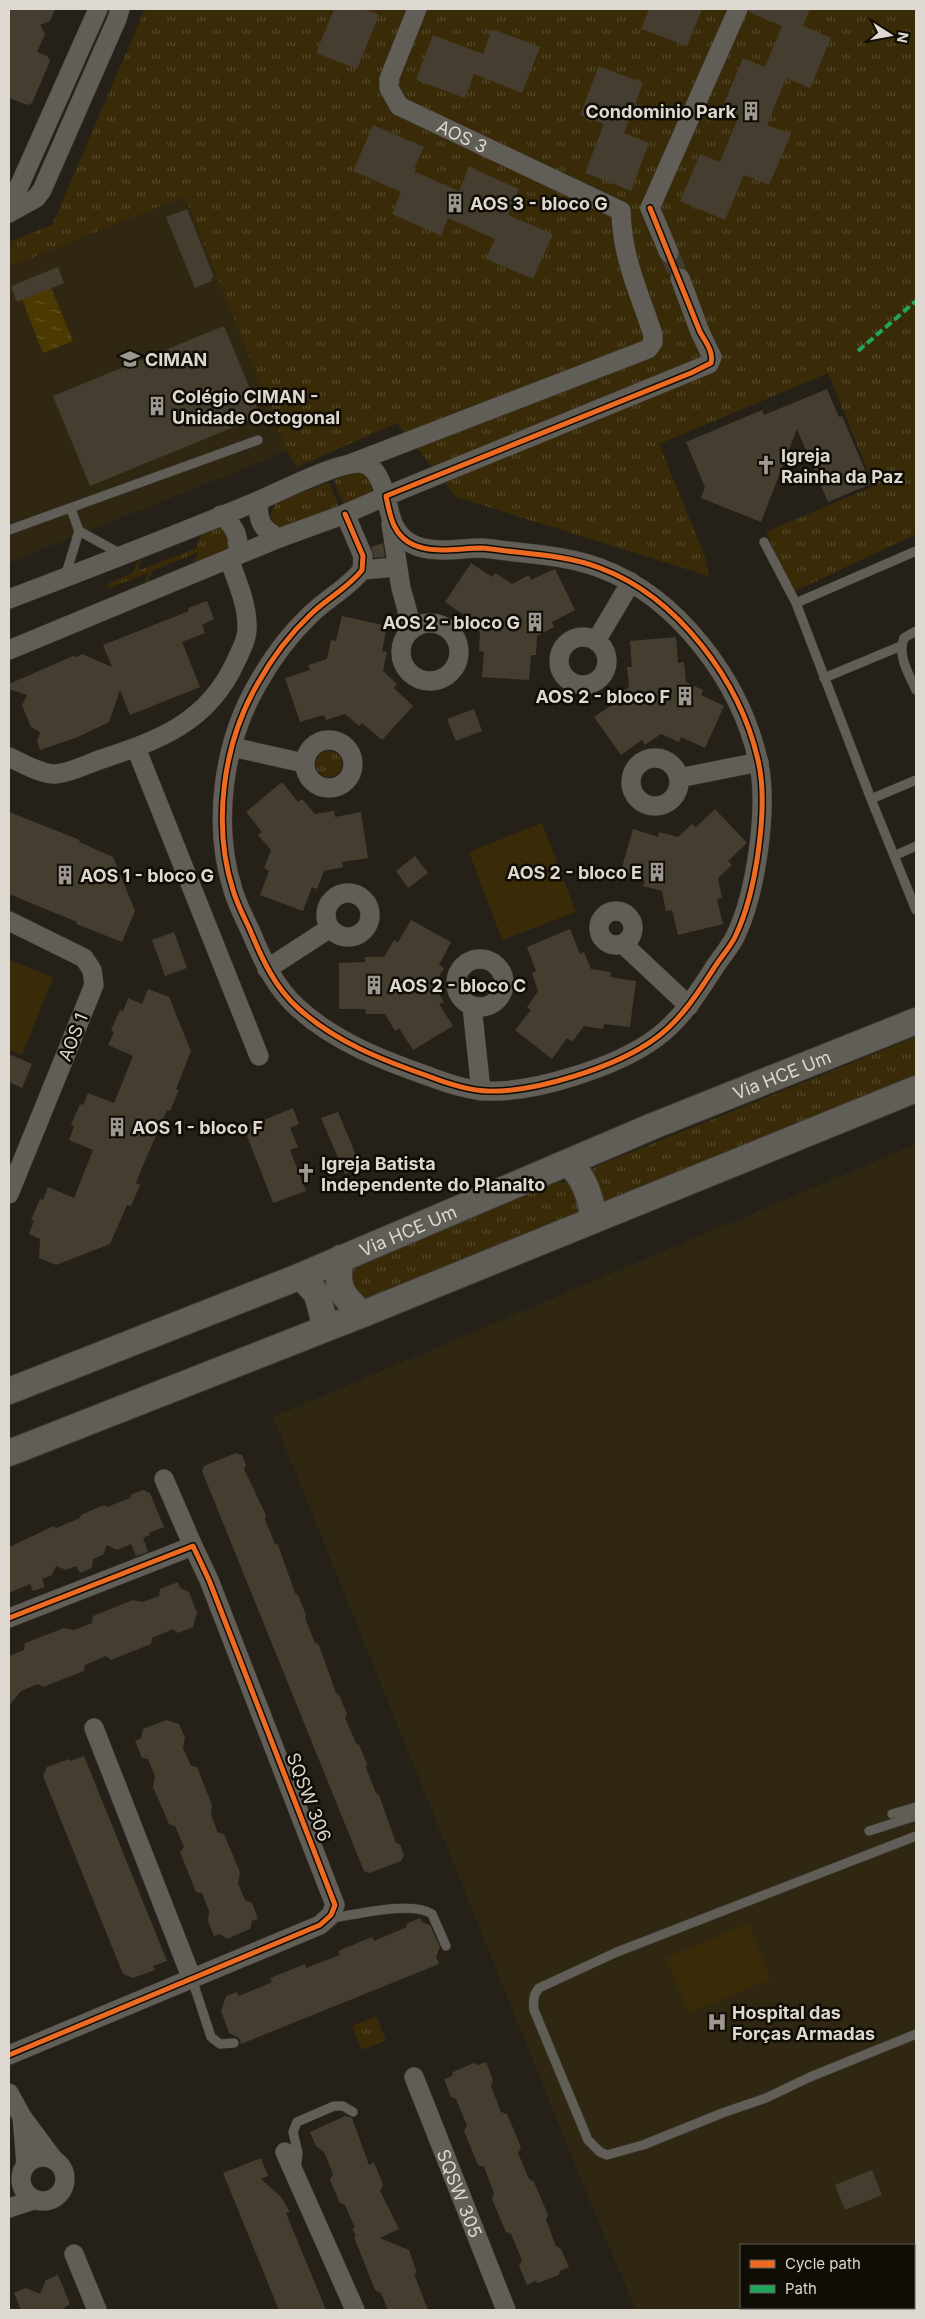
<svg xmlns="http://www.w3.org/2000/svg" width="925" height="2319" font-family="Inter,sans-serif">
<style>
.built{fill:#302713;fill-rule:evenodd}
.grass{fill:url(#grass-tufts)}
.pitch{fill:#392b08}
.water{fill:url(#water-ripples)}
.building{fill:#453e30}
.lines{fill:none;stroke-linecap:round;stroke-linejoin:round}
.street-tunnel{stroke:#413d34;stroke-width:19;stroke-dasharray:19 9;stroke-linecap:butt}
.lane-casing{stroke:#3f3b36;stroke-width:10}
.street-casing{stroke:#3f3b36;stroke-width:20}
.secondary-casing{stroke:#3f3b36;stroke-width:28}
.lane{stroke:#615e57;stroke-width:9}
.street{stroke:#615e57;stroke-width:19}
.secondary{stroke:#615e57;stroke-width:26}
.quiet{stroke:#20a55d;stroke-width:4;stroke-dasharray:8 4;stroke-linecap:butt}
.cycleway-casing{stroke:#100d06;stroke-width:8}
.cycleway{stroke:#ed6a23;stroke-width:5}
.labels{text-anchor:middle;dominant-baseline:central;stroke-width:5;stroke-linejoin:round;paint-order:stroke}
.poi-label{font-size:18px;font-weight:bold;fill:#ded9d0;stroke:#100d06;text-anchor:start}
.street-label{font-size:18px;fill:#ded9d0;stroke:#100d06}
</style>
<defs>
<pattern id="grass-tufts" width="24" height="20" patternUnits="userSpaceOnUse" patternTransform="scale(1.25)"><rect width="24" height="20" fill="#392b08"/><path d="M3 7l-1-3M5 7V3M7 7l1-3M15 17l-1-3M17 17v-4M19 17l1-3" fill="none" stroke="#55492b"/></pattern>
<pattern id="water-ripples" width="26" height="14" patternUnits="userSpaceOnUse" patternTransform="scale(1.25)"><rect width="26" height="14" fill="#4c3902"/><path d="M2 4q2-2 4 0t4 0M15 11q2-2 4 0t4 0" fill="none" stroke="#655526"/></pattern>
</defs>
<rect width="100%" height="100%" fill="#252118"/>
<path class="built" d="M 185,195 L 287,451 L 9,563 L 9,267 Z
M 916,1144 L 916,2310 L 636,2310 L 587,2194 L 273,1417 ZM 741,2245 L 914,2245 L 914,2308 L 741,2308 Z"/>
<path class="grass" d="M 145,9 L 916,9 L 916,534 L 793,592 L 766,532 L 874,486 L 828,373 L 659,444 L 705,557 L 709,576 L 456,497 L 397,423 L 297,467 L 287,451 L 185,196 L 9,267 L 9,242 L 52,225 Z
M 358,471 L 364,472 L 373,488 L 367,495 L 344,505 L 334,480 Z
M 329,482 L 339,507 L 283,528 L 273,524 L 270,515 L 276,503 Z
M 219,527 L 227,530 L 230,549 L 193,566 L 198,552 L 152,571 L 147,585 L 144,586 L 148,573 L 109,588 L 107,584 L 133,573 L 139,559 L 141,558 L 137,571 L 196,548 L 201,534 Z
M316 764a13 13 0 1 1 26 0a13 13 0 1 1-26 0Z
M 916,1037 L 916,1079 L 605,1204 L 592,1168 Z
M 557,1182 L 571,1183 L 582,1206 L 578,1213 L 367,1300 L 354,1292 L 351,1272 L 359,1262 Z
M 376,2016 L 386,2040 L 362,2050 L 352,2026 Z"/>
<path class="pitch" d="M 542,823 L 576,912 L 502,940 L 469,852 Z
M 9,960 L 53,977 L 22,1055 L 9,1050 Z
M 748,1924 L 771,1979 L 689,2013 L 666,1958 Z
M 757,2308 L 903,2308 L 904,2310 L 758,2310 Z"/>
<path class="water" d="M 51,288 L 73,341 L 43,353 L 22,299 Z"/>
<path class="building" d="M 9,9 L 55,9 L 50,21 L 40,25 L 45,34 L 37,52 L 47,56 L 50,61 L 32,103 L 27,105 L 9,98 Z
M 334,9 L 364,9 L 379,15 L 357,69 L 316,53 Z
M 649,9 L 702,9 L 687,46 L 641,29 Z
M 749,9 L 810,9 L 803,26 L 831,38 L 810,88 L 786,78 L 767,125 L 791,134 L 769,185 L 744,175 L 725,220 L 680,201 L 700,154 L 720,162 L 739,115 L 722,108 L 743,58 L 765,67 L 782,26 L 749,12 Z
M 492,29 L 540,47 L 522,93 L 474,74 L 465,98 L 416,80 L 433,35 L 483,54 Z
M 599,66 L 643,83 L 624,133 L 649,143 L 631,191 L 585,173 L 604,124 L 580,115 Z
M 373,125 L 424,147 L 413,171 L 459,191 L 469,167 L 519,189 L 508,215 L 553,234 L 533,279 L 486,259 L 495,239 L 448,218 L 441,236 L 392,214 L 401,192 L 353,171 Z
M 187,209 L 214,277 L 211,279 L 212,281 L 195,288 L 166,217 Z
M 58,267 L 64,283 L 17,302 L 11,286 Z
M 224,326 L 261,416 L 90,486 L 53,396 Z
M 827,389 L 839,417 L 842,416 L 871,484 L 828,502 L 797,429 L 761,522 L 701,498 L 705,487 L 686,442 L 762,410 L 764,415 Z
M 383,543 L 385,557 L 374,558 L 371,547 Z
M 471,563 L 492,577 L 495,573 L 512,584 L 529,575 L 531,580 L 555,569 L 575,610 L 552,622 L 554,627 L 537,636 L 536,655 L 531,655 L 529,680 L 482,677 L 484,652 L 479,651 L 480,632 L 464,621 L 467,617 L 445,602 Z
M 207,601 L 214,619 L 202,625 L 205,633 L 182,642 L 200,687 L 130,715 L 120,690 L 109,722 L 78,737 L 40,750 L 37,741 L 40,732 L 31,727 L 22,705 L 27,695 L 9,689 L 9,684 L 73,656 L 76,657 L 82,654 L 112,667 L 103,645 L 189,611 L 188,608 Z
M 342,616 L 387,626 L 382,651 L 387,652 L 383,671 L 397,684 L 394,688 L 413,706 L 382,740 L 362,723 L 359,726 L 345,714 L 326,720 L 324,715 L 300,722 L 285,678 L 310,670 L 308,665 L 327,659 L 331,640 L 336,641 Z
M 676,637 L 678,663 L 684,662 L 686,682 L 703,690 L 701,695 L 724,706 L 705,748 L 681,737 L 679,742 L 661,734 L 645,745 L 642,740 L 621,755 L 594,717 L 616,702 L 613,698 L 629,687 L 627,667 L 632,667 L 630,641 Z
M 474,709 L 482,731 L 456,741 L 447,719 Z
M 282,782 L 298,802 L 302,799 L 315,814 L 334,811 L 335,817 L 361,812 L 368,858 L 342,862 L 343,867 L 324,871 L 317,889 L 312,887 L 303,911 L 260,895 L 269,871 L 264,868 L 271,850 L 258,835 L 262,832 L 246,812 Z
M 715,809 L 747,843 L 728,861 L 732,865 L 718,878 L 722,898 L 717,899 L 723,924 L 678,935 L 672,910 L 666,911 L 662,891 L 643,886 L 645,881 L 620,874 L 633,829 L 658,837 L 659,832 L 678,837 L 692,824 L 696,827 Z
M 9,812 L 80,840 L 79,842 L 113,857 L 135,911 L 122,942 L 76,924 L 77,922 L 9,894 Z
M 415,856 L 428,873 L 408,888 L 396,871 Z
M 411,920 L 451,942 L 439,965 L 444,968 L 434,985 L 444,1002 L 439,1004 L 453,1026 L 413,1050 L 399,1028 L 395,1031 L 385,1014 L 366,1014 L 365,1009 L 339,1009 L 339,963 L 365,962 L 365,957 L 384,957 L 394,940 L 398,942 Z
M 570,929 L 580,954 L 584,952 L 591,969 L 611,972 L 610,977 L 636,981 L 630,1027 L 604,1024 L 603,1029 L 584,1026 L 572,1042 L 567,1038 L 552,1059 L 515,1030 L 531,1010 L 527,1007 L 538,991 L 532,973 L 536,971 L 527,947 Z
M 174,932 L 187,968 L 165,976 L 152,940 Z
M 148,989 L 169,997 L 191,1051 L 176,1089 L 179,1090 L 170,1111 L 167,1110 L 141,1170 L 136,1183 L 140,1185 L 131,1206 L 127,1205 L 110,1244 L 56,1265 L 39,1258 L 40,1239 L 29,1234 L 34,1221 L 31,1220 L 40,1199 L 43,1200 L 48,1187 L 74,1198 L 93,1150 L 69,1140 L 74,1126 L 71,1125 L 80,1104 L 83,1105 L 88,1093 L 114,1103 L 133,1056 L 108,1045 L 114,1032 L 111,1030 L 120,1010 L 123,1011 L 128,998 L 142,1004 Z
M 9,1054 L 32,1064 L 22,1088 L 9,1082 Z
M 293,1108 L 299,1124 L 290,1128 L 298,1147 L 290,1150 L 306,1191 L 273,1203 L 244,1128 Z
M 338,1112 L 361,1167 L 345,1174 L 321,1118 Z
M 236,1453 L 242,1455 L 246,1465 L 244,1469 L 266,1515 L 265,1519 L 275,1544 L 278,1545 L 295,1593 L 298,1595 L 306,1615 L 305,1618 L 315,1643 L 319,1645 L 336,1693 L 339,1695 L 347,1714 L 345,1718 L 356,1743 L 359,1745 L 367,1764 L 366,1768 L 376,1793 L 379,1795 L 396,1843 L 400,1844 L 404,1855 L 401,1861 L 369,1873 L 364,1871 L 202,1471 L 204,1466 Z
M 143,1490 L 150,1493 L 164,1527 L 149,1533 L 150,1535 L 143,1538 L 148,1552 L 136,1556 L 131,1544 L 117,1550 L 107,1545 L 103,1555 L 93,1559 L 92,1568 L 80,1573 L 76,1566 L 66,1570 L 56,1566 L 52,1575 L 42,1579 L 45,1587 L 33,1591 L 30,1584 L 9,1593 L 9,1547 L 54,1526 L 56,1528 L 80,1518 L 81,1515 L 104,1505 L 107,1507 L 130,1498 L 132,1494 Z
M 178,1582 L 180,1588 L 189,1592 L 197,1613 L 193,1627 L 178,1633 L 173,1629 L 152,1638 L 151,1644 L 111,1660 L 106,1656 L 85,1665 L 84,1671 L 43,1687 L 38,1684 L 21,1691 L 9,1706 L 9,1656 L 24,1650 L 25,1643 L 64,1628 L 74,1630 L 92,1623 L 93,1616 L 133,1600 L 142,1602 L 159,1596 L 160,1589 Z
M 166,1720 L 179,1724 L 185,1738 L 183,1748 L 191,1766 L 197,1767 L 212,1805 L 211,1815 L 218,1833 L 224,1834 L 240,1872 L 238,1883 L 245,1900 L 252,1903 L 258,1919 L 252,1921 L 250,1929 L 227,1939 L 220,1934 L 214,1936 L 208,1921 L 209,1911 L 202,1893 L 196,1892 L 180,1852 L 184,1847 L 175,1826 L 169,1824 L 153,1787 L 155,1776 L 148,1759 L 142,1758 L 135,1741 L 141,1738 L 143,1729 Z
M 84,1756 L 167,1961 L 153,1966 L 155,1970 L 133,1978 L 123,1974 L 43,1776 L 47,1767 L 69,1759 L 70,1761 Z
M 420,1918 L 422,1922 L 430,1925 L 440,1947 L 436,1957 L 439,1964 L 241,2044 L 239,2038 L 229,2033 L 221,2011 L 226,1996 L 237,1992 L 239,1996 L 272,1982 L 270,1978 L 305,1964 L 306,1968 L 340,1955 L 338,1951 L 372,1937 L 374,1941 L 407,1927 L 406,1924 Z
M 486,2062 L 493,2080 L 491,2086 L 501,2112 L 507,2114 L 521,2147 L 518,2153 L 529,2179 L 534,2182 L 540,2196 L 548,2215 L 546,2220 L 556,2246 L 561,2249 L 569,2267 L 560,2271 L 559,2275 L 538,2283 L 535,2281 L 527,2285 L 519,2266 L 522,2260 L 511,2234 L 506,2232 L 492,2199 L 494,2193 L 484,2167 L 478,2165 L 464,2131 L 467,2126 L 456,2099 L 451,2097 L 444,2079 L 452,2076 L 453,2072 L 474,2063 L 478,2065 Z
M 345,2116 L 352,2118 L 369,2165 L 374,2162 L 383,2185 L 380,2191 L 399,2229 L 380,2238 L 409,2250 L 417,2273 L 414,2274 L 428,2310 L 388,2310 L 381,2293 L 375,2290 L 354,2237 L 356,2236 L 352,2229 L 355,2228 L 345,2205 L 340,2203 L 330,2180 L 333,2174 L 324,2152 L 316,2146 L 310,2132 Z
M 261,2158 L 268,2176 L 261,2179 L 281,2197 L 290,2212 L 286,2213 L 326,2310 L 279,2310 L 223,2173 Z
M 872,2170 L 882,2195 L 845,2210 L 835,2185 Z
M 58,2275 L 70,2304 L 61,2310 L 21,2310 L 14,2293 L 26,2288 L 40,2294 L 46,2280 Z"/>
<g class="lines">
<path class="street-tunnel" d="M 669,253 L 680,278"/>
<defs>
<path id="lane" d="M 9,530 L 258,440
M 79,531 L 121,554
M 764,542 L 796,603
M 916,551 L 796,603 L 871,799 L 916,910
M 65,577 L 79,531 L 71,509
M 916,631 L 904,638 C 897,656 909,674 916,690
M 824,678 L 901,646
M 871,799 L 916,780
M 894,856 L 916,846
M 892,1814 L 916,1807
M 869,1831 L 916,1816
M 916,1836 L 617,1952 L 539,1988 C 533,1995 533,2001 534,2010 L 588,2140 L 600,2152 L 607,2155 L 643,2145 L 725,2112 L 766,2098 L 810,2077 L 916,2034
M 328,1919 C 353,1915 412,1900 432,1914 L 446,1946
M 192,1979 L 211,2037 L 220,2044 L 234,2043
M 296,2169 L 298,2153 L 293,2132 L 297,2122 L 334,2106 L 343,2106 L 353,2112"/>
<g id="street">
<path id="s1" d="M 417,9 L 389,79 L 389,88 L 399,106 L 621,211"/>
<path d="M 650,208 L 738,9"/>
<path d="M 650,208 L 669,253"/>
<path d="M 9,209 L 98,9"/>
<path d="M 9,213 L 36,198 L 42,190 L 117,19 L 120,9"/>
<path d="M 352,463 L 648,349 L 653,342 L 653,335 C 639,291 622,259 621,211"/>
<path d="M 258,501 C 258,521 261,529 279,538"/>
<path d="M 345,514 L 363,556 L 362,570 C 348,588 326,599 310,615 C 289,635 272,658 258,683 C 223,743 212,824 233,890 C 237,904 244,917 250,930 C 262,959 275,988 299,1009 C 336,1042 382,1060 428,1076 C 446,1083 467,1090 486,1091 C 534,1093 617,1067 656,1038 C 682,1019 699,991 716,965 C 722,956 730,947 735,937 C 756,894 769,806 758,760 C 740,681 678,597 600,568 C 574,558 544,555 516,552 C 505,551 493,549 482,548 C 460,548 434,554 414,545 C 393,536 390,516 386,496 L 709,364 L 712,357 L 700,332 L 680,278"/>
<path d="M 221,515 C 236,527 239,536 238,555"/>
<path d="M 391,524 L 401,588 L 412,628"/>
<path d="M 362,570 L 397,567"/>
<path d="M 9,599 C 93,567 177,535 260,500 C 281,491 338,462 359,463 C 376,464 381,482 386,496 L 345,514 L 279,538 L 9,650"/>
<circle cx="430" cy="652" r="29"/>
<circle cx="583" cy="661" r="24"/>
<path d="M 596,641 L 631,582"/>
<circle cx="329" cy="764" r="24"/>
<path d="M 232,747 L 304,763"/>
<path d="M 136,748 L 259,1056"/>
<path d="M 9,757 C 22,763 40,774 55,774 C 70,773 85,765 99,760 C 159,740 208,723 236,661 C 241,650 248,638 247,625 C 247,603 236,579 229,559"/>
<circle cx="655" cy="782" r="24"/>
<path d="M 679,778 L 759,762"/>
<circle cx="348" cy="915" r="22"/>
<circle cx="616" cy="928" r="17"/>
<path d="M 9,921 L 84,958 L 92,970 L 94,985 L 9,1194"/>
<path d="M 623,944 L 689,1006"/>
<circle cx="480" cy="983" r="24"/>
<path d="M 267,969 L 330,928"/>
<path d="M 472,1006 L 481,1091"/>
<path d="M 164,1479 L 193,1546"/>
<path d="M 9,1618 L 193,1546 L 209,1580 L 335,1905 L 331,1915 L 320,1925 L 9,2055"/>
<path d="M 94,1728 L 192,1979"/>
<path id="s2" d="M 414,2077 L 506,2310"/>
<path d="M 9,2093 L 22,2117 L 54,2160"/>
<path d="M 22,2117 L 26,2164"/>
<path d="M 285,2152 L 355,2310"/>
<circle cx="43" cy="2179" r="22"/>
<path d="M 9,2208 L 33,2200"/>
<path d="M 74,2254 L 97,2310"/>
</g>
<g id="secondary">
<path d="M 566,1163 C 584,1173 592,1201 593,1220"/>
<path d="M 341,1258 C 335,1286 341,1296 363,1314"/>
<path d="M 301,1276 L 317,1294 L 326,1328"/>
<path id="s3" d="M 9,1391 L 301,1276 L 653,1126 L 916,1021"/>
<path d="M 9,1453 L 363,1314 L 916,1089"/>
</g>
</defs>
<use href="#lane" class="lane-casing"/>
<use href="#street" class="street-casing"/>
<use href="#secondary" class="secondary-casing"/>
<use href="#lane" class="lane"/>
<use href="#street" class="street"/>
<use href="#secondary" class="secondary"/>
<path class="quiet" d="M 858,351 L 916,301"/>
<defs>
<path id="cycleway" d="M 345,514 L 363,556 L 362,570 C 348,588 326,599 310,615 C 289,635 272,658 258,683 C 223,743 212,824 233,890 C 237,904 244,917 250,930 C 262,959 275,988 299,1009 C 336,1042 382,1060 428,1076 C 446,1083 467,1090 486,1091 C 534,1093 617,1067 656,1038 C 682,1019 699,991 716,965 C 722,956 730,947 735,937 C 756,894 769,806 758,760 C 740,681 678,597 600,568 C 574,558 544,555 516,552 C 505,551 493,549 482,548 C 460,548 434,554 414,545 C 393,536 390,516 386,496 L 691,373 L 711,363 C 714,352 705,341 700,332 L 650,208
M 9,1618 L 193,1546 L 209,1580 L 335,1905 L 331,1915 L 320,1925 L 9,2055"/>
</defs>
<use href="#cycleway" class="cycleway-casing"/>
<use href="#cycleway" class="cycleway"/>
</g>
<defs>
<symbol id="building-bare" viewBox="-9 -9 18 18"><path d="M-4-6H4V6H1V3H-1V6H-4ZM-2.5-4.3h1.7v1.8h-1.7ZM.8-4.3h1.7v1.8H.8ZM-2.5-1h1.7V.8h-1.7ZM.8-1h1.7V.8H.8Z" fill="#9d9990" stroke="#100d06" stroke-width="2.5" paint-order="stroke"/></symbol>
<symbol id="school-bare" viewBox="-9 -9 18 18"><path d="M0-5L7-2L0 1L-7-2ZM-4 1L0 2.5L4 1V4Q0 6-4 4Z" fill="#9d9990" stroke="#100d06" stroke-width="2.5" paint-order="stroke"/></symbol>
<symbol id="church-bare" viewBox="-9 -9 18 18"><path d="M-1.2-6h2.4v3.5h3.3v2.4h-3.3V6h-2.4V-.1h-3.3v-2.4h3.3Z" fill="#9d9990" stroke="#100d06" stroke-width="2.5" paint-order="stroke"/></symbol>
<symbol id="hospital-bare" viewBox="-9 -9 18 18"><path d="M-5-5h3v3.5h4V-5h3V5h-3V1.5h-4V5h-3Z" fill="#9d9990" stroke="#100d06" stroke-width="2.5" paint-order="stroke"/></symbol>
</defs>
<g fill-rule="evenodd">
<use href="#building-bare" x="737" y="97" width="28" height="28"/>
<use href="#building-bare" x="441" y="189" width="28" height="28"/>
<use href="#school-bare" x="116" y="345" width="28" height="28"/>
<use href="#building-bare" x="143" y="392" width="28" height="28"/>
<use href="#church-bare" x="752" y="451" width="28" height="28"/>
<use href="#building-bare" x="521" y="608" width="28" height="28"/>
<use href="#building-bare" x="671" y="682" width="28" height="28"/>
<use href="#building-bare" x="643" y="858" width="28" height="28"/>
<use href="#building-bare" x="51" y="861" width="28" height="28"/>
<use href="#building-bare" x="360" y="971" width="28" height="28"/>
<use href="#building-bare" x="103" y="1113" width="28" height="28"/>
<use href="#church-bare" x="292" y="1159" width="28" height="28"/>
<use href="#hospital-bare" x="703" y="2008" width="28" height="28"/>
</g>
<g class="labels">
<g class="poi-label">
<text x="736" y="111" text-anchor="end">Condominio Park</text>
<text x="470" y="203">AOS 3 - bloco G</text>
<text x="145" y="359">CIMAN</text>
<text x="172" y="396">Colégio CIMAN -<tspan x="172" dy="21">Unidade Octogonal</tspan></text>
<text x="781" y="455">Igreja<tspan x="781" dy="21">Rainha da Paz</tspan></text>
<text x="520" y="622" text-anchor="end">AOS 2 - bloco G</text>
<text x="670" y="696" text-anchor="end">AOS 2 - bloco F</text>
<text x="642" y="872" text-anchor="end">AOS 2 - bloco E</text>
<text x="80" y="875">AOS 1 - bloco G</text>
<text x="389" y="985">AOS 2 - bloco C</text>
<text x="132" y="1127">AOS 1 - bloco F</text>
<text x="321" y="1163">Igreja Batista<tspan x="321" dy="21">Independente do Planalto</tspan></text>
<text x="732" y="2012">Hospital das<tspan x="732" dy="21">Forças Armadas</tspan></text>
</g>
<g class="street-label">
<text stroke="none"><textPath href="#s1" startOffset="175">AOS 3</textPath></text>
<text transform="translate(73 1037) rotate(-68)">AOS 1</text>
<text stroke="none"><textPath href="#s3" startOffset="835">Via HCE Um</textPath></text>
<text stroke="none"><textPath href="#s3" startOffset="430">Via HCE Um</textPath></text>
<text transform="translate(309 1797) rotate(69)">SQSW 306</text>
<text stroke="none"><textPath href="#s2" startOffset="125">SQSW 305</textPath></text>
</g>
</g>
<rect width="925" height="2319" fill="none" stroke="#ded9d0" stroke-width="20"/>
<rect x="740" y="2244" width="175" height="65" fill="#100d06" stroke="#625f57"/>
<rect x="750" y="2260" width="25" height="8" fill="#ed6a23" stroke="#625f57"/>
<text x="785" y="2269" font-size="15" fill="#ded9d0">Cycle path</text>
<rect x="750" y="2285" width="25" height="8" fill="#20a55d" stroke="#625f57"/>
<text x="785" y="2294" font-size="15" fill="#ded9d0">Path</text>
<g transform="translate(890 35) rotate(101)" stroke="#100d06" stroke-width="4" paint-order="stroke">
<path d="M0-4L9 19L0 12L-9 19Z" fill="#ded9d0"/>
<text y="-8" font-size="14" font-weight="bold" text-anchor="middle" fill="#ded9d0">N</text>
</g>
</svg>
